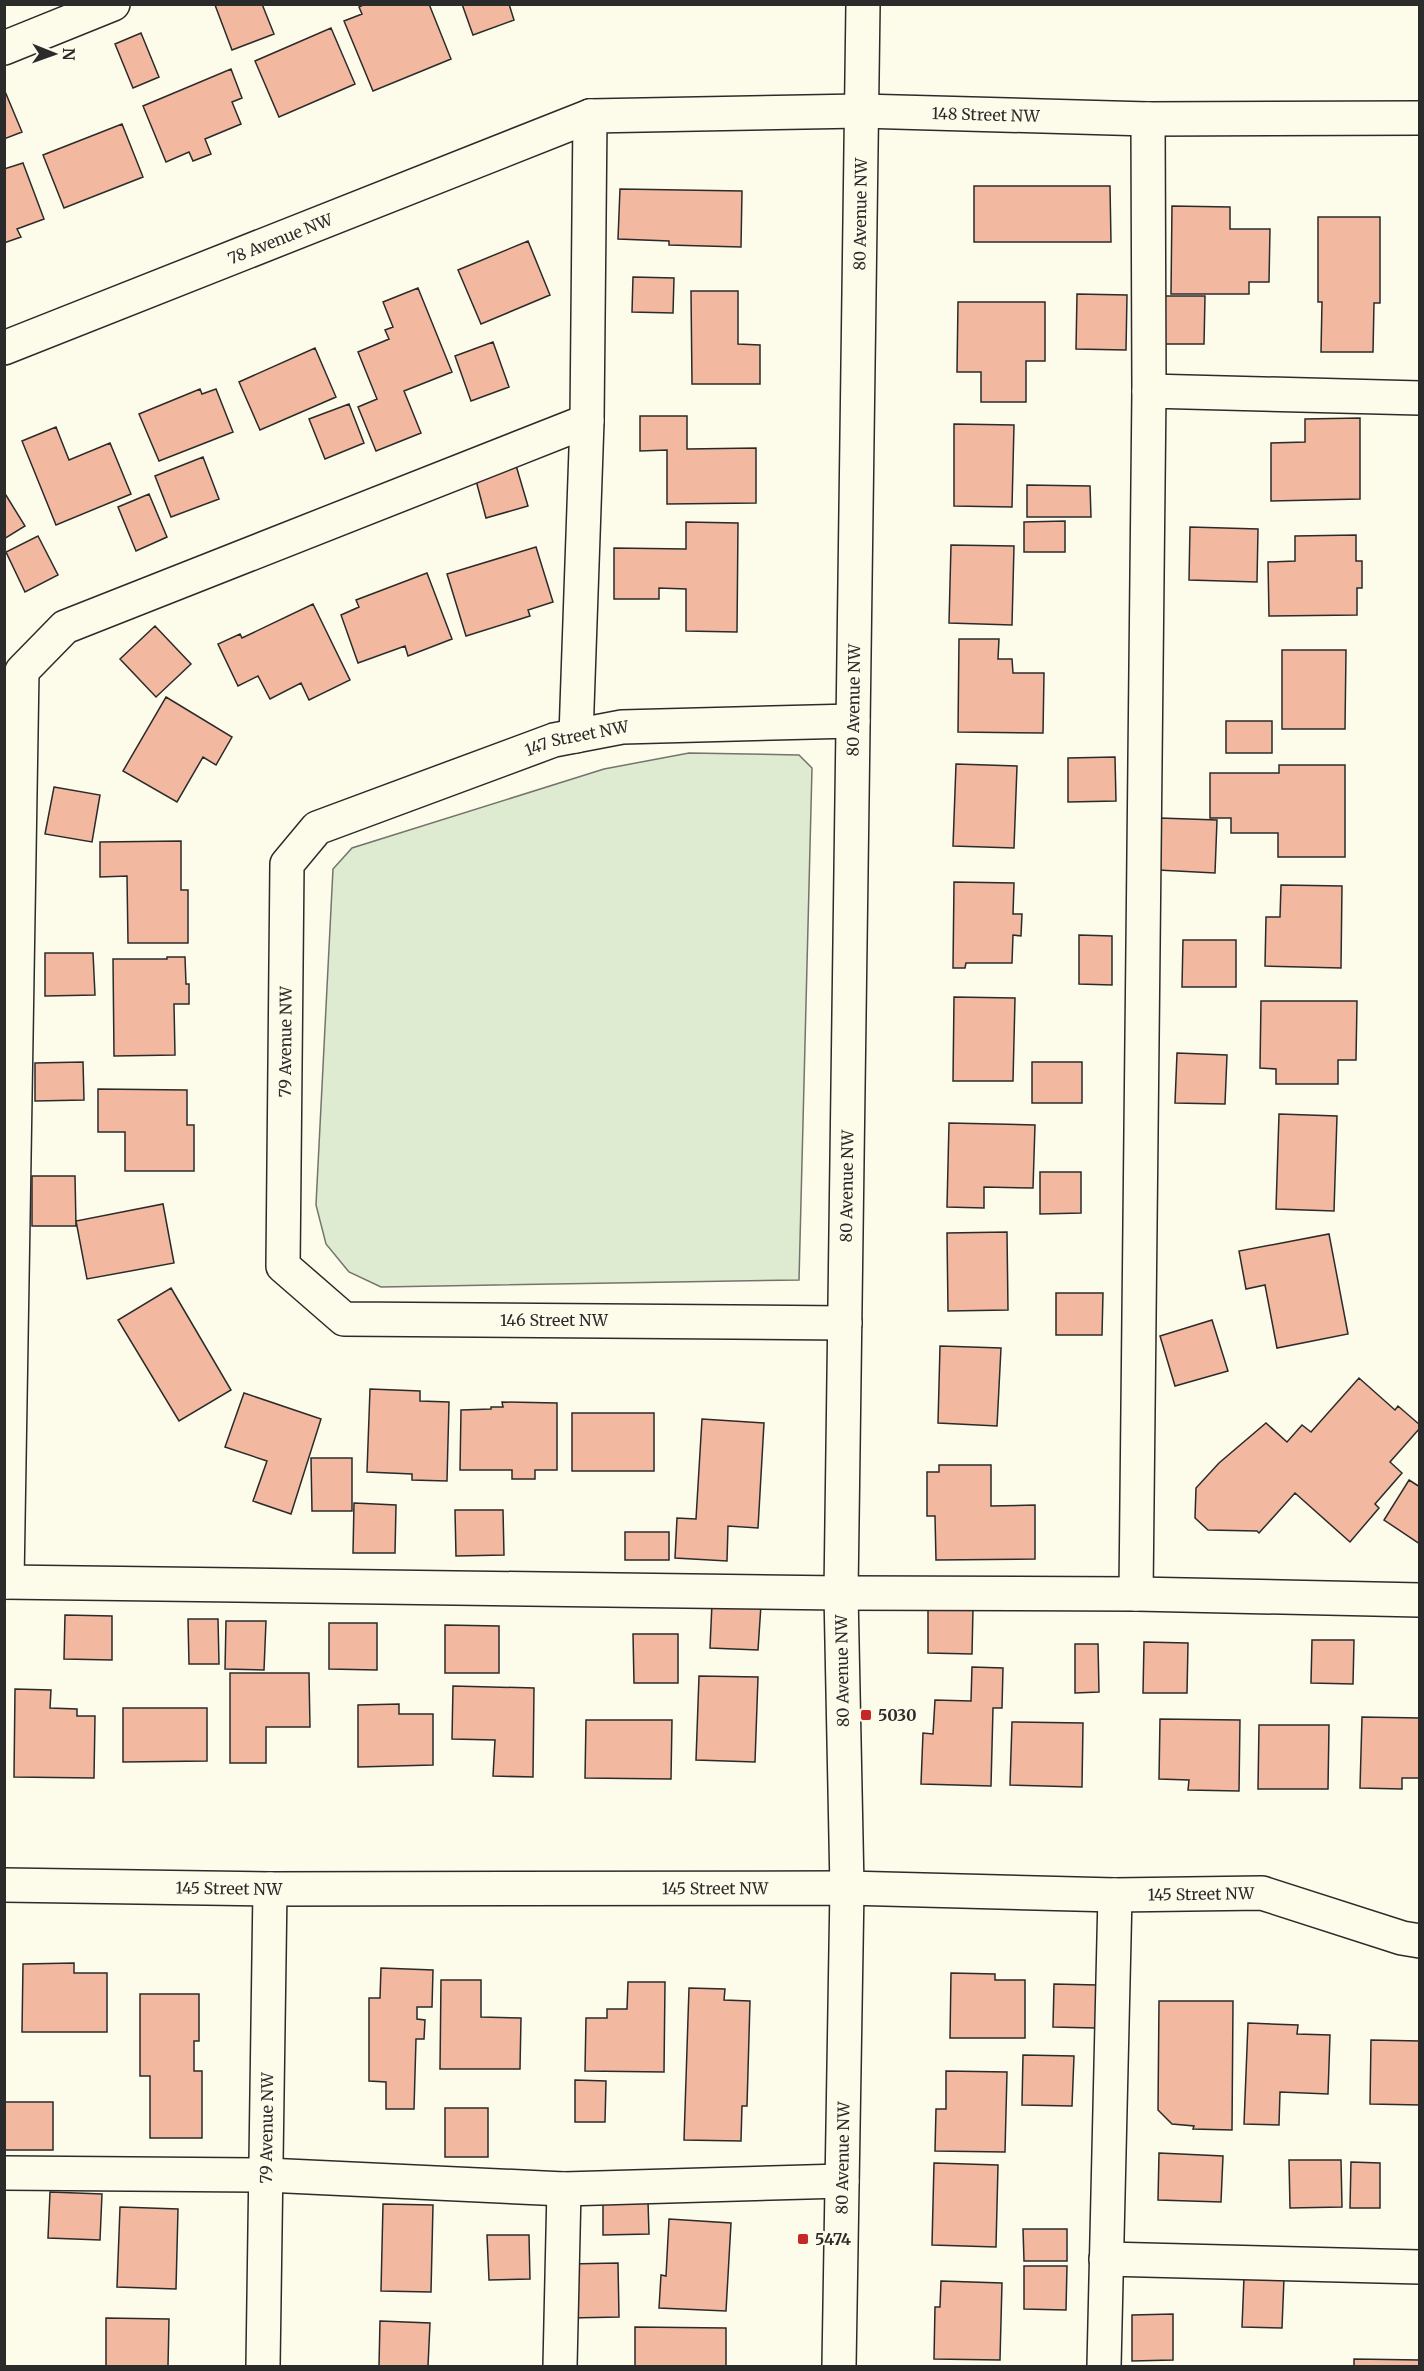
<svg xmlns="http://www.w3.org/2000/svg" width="1424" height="2371" font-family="Merriweather,serif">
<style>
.green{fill:#deebd1;stroke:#74746e;stroke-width:1.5}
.building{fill:#f2b8a0;stroke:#2b2b2b;stroke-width:1.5}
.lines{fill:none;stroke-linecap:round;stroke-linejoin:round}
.minor-casing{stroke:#2b2b2b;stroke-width:36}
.minor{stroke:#fdfbea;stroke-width:33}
.poi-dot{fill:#c62828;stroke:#fdfbea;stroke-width:2}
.labels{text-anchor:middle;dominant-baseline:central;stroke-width:4.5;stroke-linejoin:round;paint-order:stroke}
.street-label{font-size:16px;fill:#2b2b2b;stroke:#fdfbea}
.poi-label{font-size:16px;font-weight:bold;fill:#2b2b2b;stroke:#fdfbea;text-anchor:start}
</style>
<rect width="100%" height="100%" fill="#fdfbea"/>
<path class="green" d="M 689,753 L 799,755 L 812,768 L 799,1280 L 381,1287 L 349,1272 L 326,1244 L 316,1205 L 333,869 L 352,848 L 604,769 Z"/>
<path class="building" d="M 262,4 L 274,34 L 232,50 L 215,5 Z
M 365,4 L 429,4 L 451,59 L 373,91 L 344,21 L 362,14 L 359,7 Z
M 462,4 L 509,4 L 514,20 L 473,35 Z
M 331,28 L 355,84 L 279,117 L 255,61 Z
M 141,33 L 159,77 L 133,88 L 115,44 Z
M 231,69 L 242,98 L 232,102 L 241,124 L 205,139 L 211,154 L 193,161 L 189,152 L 166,162 L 143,106 Z
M 4,89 L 22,132 L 4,139 Z
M 122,124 L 143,177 L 64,208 L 43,155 Z
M 23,163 L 44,219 L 17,229 L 21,237 L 4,243 L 4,169 Z
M 974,186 L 1110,186 L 1111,242 L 974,242 Z
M 620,189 L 742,191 L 741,247 L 669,245 L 669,241 L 618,239 Z
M 1172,206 L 1230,207 L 1230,229 L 1270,229 L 1269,282 L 1249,282 L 1249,294 L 1171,294 Z
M 1318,217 L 1380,217 L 1380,303 L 1374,303 L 1373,352 L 1321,352 L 1322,302 L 1318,302 Z
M 528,241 L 550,295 L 481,324 L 458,270 Z
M 633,277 L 674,278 L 673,313 L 632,312 Z
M 418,288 L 452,372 L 404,391 L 421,433 L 376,451 L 358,407 L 377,399 L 358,352 L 389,339 L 385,330 L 393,327 L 383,302 Z
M 691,291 L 738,291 L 738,344 L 760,345 L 760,384 L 692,384 Z
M 1077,294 L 1127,295 L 1126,350 L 1076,349 Z
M 1164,296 L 1205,296 L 1204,344 L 1163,344 Z
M 958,302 L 1045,302 L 1045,361 L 1026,361 L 1026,402 L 981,402 L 981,372 L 957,372 Z
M 493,342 L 509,387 L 471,401 L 455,356 Z
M 315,348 L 336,397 L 260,430 L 239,382 Z
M 200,389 L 202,394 L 216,389 L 233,432 L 159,461 L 139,414 Z
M 349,404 L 364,443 L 325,459 L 309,419 Z
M 640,416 L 687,416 L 687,449 L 756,448 L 756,503 L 667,504 L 667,450 L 640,451 Z
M 1360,418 L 1360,499 L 1271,501 L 1271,443 L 1305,442 L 1305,419 Z
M 954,424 L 1014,425 L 1012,507 L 954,506 Z
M 56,427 L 69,460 L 110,443 L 131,494 L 56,525 L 22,441 Z
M 203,457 L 219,499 L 171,517 L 155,476 Z
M 515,462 L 528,506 L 486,518 L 474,473 Z
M 1027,485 L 1090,486 L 1091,517 L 1027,517 Z
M 4,492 L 25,526 L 4,539 Z
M 149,494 L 167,537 L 136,551 L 118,507 Z
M 1065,521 L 1065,552 L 1024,552 L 1024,522 Z
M 686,522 L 738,523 L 737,632 L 686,631 L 686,589 L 659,588 L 659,599 L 614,599 L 614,548 L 686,549 Z
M 1190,527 L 1258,529 L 1257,582 L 1189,580 Z
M 1356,535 L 1356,561 L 1362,561 L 1362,588 L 1357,588 L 1357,615 L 1269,616 L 1268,562 L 1295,561 L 1295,536 Z
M 38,536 L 58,575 L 25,592 L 6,552 Z
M 951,545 L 1014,546 L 1012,625 L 949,623 Z
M 536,547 L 553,602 L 528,610 L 530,616 L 466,636 L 447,574 Z
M 427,573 L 452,639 L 408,656 L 405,646 L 358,663 L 341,615 L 359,607 L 356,600 Z
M 313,604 L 350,680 L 309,700 L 301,683 L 270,699 L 258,676 L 238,686 L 218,644 L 240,634 L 242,638 Z
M 155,626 L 191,664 L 156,697 L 120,659 Z
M 959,639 L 999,639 L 998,659 L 1012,659 L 1013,673 L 1044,673 L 1043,733 L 958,732 Z
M 1282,650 L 1346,650 L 1345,729 L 1282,729 Z
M 166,697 L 232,737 L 216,765 L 203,757 L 177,802 L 123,771 Z
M 1226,721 L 1272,721 L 1272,753 L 1226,753 Z
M 1115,757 L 1116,801 L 1068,802 L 1068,758 Z
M 956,764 L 1017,766 L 1014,848 L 953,846 Z
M 1279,765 L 1345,765 L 1345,857 L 1278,857 L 1278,833 L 1231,833 L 1231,818 L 1210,818 L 1210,773 L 1279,773 Z
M 54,787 L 100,795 L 92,842 L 45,834 Z
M 1160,818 L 1217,820 L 1215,873 L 1158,870 Z
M 181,841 L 181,890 L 188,890 L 188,943 L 128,943 L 127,876 L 100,877 L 100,842 Z
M 954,882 L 1014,883 L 1013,914 L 1022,914 L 1021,936 L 1013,935 L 1012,963 L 966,963 L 965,968 L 953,968 Z
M 1281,885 L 1342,886 L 1341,968 L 1265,966 L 1266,917 L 1280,917 Z
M 1079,935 L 1112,936 L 1112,985 L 1079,984 Z
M 1183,940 L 1236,940 L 1236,987 L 1182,987 Z
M 45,953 L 93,953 L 95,995 L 45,996 Z
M 167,957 L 185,957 L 186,984 L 189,984 L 189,1004 L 174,1004 L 175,1055 L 114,1056 L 113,959 L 167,959 Z
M 954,997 L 1015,998 L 1013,1081 L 953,1081 Z
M 1261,1001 L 1357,1001 L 1356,1060 L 1338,1060 L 1338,1084 L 1276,1084 L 1276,1069 L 1260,1068 Z
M 1177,1053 L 1227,1055 L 1225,1104 L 1175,1103 Z
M 83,1062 L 84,1100 L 35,1101 L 35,1063 Z
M 1032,1062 L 1082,1062 L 1082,1103 L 1032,1103 Z
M 98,1089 L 187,1090 L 187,1125 L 194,1125 L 194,1171 L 125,1171 L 125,1132 L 98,1132 Z
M 1279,1114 L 1337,1116 L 1334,1211 L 1276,1209 Z
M 949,1123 L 1035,1125 L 1033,1188 L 984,1187 L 984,1208 L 947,1207 Z
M 1040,1172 L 1081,1172 L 1081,1213 L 1040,1214 Z
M 32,1176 L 75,1176 L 76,1226 L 32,1226 Z
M 163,1204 L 174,1263 L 87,1279 L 76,1221 Z
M 1007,1232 L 1008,1310 L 948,1311 L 947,1233 Z
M 1329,1234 L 1348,1334 L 1277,1348 L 1265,1285 L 1246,1289 L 1239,1251 Z
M 171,1288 L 231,1390 L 179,1421 L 118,1320 Z
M 1056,1293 L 1103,1293 L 1102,1335 L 1056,1335 Z
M 1212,1320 L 1228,1371 L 1175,1386 L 1160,1336 Z
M 940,1346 L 1001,1348 L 997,1426 L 938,1423 Z
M 1359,1378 L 1395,1410 L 1398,1406 L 1420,1425 L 1420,1428 L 1390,1462 L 1402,1473 L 1375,1504 L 1379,1508 L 1350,1542 L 1295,1493 L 1259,1533 L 1257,1531 L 1208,1530 L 1195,1518 L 1196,1488 L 1219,1463 L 1266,1423 L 1287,1442 L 1302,1425 L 1311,1432 Z
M 370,1389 L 420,1391 L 420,1401 L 449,1402 L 447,1481 L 412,1480 L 412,1474 L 367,1472 Z
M 244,1393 L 321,1419 L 291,1514 L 253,1501 L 267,1461 L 225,1447 Z
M 502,1402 L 557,1403 L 557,1470 L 535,1470 L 535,1479 L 512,1479 L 512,1470 L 460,1470 L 461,1410 L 491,1409 L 491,1407 L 503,1407 Z
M 572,1413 L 654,1413 L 654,1471 L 572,1471 Z
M 702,1419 L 764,1423 L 758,1528 L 728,1526 L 727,1561 L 675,1558 L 677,1518 L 696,1519 Z
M 311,1458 L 352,1458 L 352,1511 L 312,1511 Z
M 939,1465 L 991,1465 L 991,1506 L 1035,1505 L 1035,1559 L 936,1560 L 935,1516 L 927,1516 L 927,1472 L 939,1472 Z
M 1409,1480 L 1420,1487 L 1420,1544 L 1384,1520 Z
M 354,1503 L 396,1505 L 395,1553 L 353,1553 Z
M 455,1510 L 503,1510 L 504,1555 L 456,1556 Z
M 625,1532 L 669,1532 L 669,1560 L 625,1560 Z
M 712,1603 L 761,1605 L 758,1650 L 710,1648 Z
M 928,1608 L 973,1608 L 972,1654 L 928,1653 Z
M 65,1615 L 112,1616 L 112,1660 L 64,1659 Z
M 188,1619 L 218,1619 L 219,1664 L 189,1664 Z
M 226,1621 L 266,1621 L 264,1670 L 225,1669 Z
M 329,1623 L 377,1623 L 377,1670 L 329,1669 Z
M 445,1625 L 499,1626 L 499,1673 L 445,1673 Z
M 633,1634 L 678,1634 L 678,1683 L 634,1683 Z
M 1312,1640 L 1354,1640 L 1353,1684 L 1311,1683 Z
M 1144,1642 L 1188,1643 L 1187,1693 L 1143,1693 Z
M 1075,1644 L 1098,1644 L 1099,1692 L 1075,1693 Z
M 972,1667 L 1003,1668 L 1002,1708 L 993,1708 L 991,1786 L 921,1784 L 923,1733 L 933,1734 L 935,1700 L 971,1701 Z
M 230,1673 L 309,1673 L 310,1727 L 266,1727 L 266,1763 L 230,1763 Z
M 699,1676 L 758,1677 L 755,1762 L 696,1760 Z
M 453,1686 L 534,1688 L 533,1777 L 493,1776 L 495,1740 L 452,1739 Z
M 15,1689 L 51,1690 L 50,1708 L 77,1709 L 77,1716 L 95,1716 L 94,1778 L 14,1777 Z
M 399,1704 L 399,1714 L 433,1714 L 433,1765 L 358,1767 L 358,1705 Z
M 123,1708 L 207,1708 L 207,1761 L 123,1762 Z
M 1362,1717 L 1420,1718 L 1420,1778 L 1402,1778 L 1402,1789 L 1360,1788 Z
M 1160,1719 L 1240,1720 L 1239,1791 L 1188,1790 L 1189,1780 L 1159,1779 Z
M 586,1720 L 672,1720 L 671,1779 L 585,1778 Z
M 1012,1722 L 1083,1723 L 1082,1787 L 1010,1785 Z
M 1259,1725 L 1329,1725 L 1328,1789 L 1258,1789 Z
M 74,1963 L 74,1973 L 107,1973 L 107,2032 L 22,2032 L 23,1964 Z
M 381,1968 L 433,1970 L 432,2007 L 417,2007 L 417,2019 L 425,2020 L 424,2039 L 416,2039 L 414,2109 L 386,2109 L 386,2082 L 369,2081 L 369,1998 L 380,1998 Z
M 951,1973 L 995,1974 L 995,1980 L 1025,1980 L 1025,2038 L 950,2038 Z
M 441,1980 L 481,1980 L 481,2017 L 521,2018 L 520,2069 L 440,2069 Z
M 628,1982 L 665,1982 L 664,2072 L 585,2071 L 586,2018 L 607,2018 L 607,2009 L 627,2009 Z
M 1054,1984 L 1097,1985 L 1096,2028 L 1053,2027 Z
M 689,1988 L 725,1989 L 724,2000 L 750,2001 L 747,2106 L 742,2106 L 741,2141 L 684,2140 Z
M 140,1994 L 199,1994 L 199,2041 L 194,2041 L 194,2071 L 202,2071 L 202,2138 L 150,2138 L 150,2076 L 140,2076 Z
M 1159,2001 L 1233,2001 L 1232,2130 L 1193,2129 L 1194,2126 L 1172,2124 L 1158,2110 Z
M 1248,2023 L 1298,2025 L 1297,2034 L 1330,2035 L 1328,2094 L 1280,2092 L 1279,2125 L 1244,2124 Z
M 1371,2040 L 1420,2041 L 1420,2105 L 1370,2104 Z
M 1023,2055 L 1074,2056 L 1072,2106 L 1022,2105 Z
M 946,2071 L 1007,2072 L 1005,2152 L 935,2151 L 936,2109 L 946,2109 Z
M 575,2080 L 606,2081 L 605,2122 L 575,2122 Z
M 4,2102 L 53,2102 L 53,2150 L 4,2150 Z
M 445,2108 L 488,2108 L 488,2157 L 445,2157 Z
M 1159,2153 L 1223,2156 L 1221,2202 L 1158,2200 Z
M 1289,2160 L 1341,2160 L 1342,2207 L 1290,2208 Z
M 1351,2162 L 1380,2163 L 1380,2208 L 1350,2208 Z
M 934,2163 L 998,2165 L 996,2247 L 932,2245 Z
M 50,2192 L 102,2194 L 100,2240 L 48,2238 Z
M 648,2201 L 649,2234 L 603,2235 L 603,2202 Z
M 383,2204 L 433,2205 L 431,2292 L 381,2291 Z
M 120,2207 L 178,2209 L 176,2289 L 117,2287 Z
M 669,2219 L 731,2223 L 726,2311 L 659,2308 L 661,2275 L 666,2276 Z
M 1023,2229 L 1067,2229 L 1067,2261 L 1024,2261 Z
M 487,2235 L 529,2235 L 530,2279 L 489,2280 Z
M 618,2263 L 619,2317 L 570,2318 L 568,2264 Z
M 1024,2266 L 1067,2266 L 1066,2310 L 1024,2309 Z
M 1244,2277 L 1284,2278 L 1282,2328 L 1242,2327 Z
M 941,2281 L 1002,2283 L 1000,2360 L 934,2359 L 935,2307 L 940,2307 Z
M 1173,2314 L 1173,2360 L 1132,2361 L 1132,2315 Z
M 106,2318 L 169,2319 L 168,2366 L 106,2366 Z
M 380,2321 L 430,2323 L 428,2366 L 379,2366 Z
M 635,2327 L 726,2328 L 726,2366 L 635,2366 Z
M 1354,2359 L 1420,2360 L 1420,2366 L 1354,2366 Z"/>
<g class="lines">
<defs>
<g id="minor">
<path d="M 4,48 L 113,4"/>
<path id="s1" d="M 4,348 L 590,116 L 861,111 L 1148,119 L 1420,118"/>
<path d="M 1149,391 L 1420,398"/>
<path d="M 576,736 L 587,421 L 590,116"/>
<path id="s2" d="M 845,1323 L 344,1319 L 283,1266 L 287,864 L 317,828 L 554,740 L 622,727 L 853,721"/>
<path d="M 4,1582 L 841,1593 L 1136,1594 L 1420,1600"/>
<path d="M 7,1582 L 22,671 L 65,627 L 587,421"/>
<path d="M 1136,1594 L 1149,391 L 1148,119"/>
<path id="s3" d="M 4,1885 L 270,1889 L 847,1888 L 1115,1895 L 1262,1893 L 1402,1938 L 1420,1941"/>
<path d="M 4,2173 L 266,2175 L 564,2189 L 842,2181"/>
<path d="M 1106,2259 L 1420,2267"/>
<path id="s4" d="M 263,2366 L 270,1889"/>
<path d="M 560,2366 L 564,2189"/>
<path id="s5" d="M 839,2366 L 847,1888 L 841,1593 L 863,4"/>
<path d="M 1104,2366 L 1115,1895"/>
</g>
</defs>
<use href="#minor" class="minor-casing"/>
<use href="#minor" class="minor"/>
</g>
<g class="poi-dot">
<rect x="860" y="1709" width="12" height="12" rx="3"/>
<rect x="797" y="2233" width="12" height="12" rx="3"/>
</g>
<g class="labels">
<g class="street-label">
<text stroke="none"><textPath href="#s1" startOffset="1026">148 Street NW</textPath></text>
<text stroke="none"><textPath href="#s5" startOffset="2152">80 Avenue NW</textPath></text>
<text stroke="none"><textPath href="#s1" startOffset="297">78 Avenue NW</textPath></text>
<text stroke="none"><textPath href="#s5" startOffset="1666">80 Avenue NW</textPath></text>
<text stroke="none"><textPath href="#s2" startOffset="1306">147 Street NW</textPath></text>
<text stroke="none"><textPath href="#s2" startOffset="806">79 Avenue NW</textPath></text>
<text stroke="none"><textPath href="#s5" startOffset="1180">80 Avenue NW</textPath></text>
<text x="554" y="1320">146 Street NW</text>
<text transform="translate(842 1671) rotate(-91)">80 Avenue NW</text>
<text stroke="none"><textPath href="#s3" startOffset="225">145 Street NW</textPath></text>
<text stroke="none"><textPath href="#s3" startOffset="711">145 Street NW</textPath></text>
<text stroke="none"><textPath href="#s3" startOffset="1197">145 Street NW</textPath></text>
<text stroke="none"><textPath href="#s4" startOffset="238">79 Avenue NW</textPath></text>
<text stroke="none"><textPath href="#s5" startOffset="208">80 Avenue NW</textPath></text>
</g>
<g class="poi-label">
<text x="878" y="1715">5030</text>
<text x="815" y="2239">5474</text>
</g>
</g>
<rect width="1424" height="2371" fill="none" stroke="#2b2b2b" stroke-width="12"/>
<g transform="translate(54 54) rotate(91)" stroke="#fdfbea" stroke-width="4.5" paint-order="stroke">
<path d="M0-4.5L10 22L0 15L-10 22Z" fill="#2b2b2b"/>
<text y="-9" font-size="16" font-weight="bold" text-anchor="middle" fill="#2b2b2b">N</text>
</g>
</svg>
